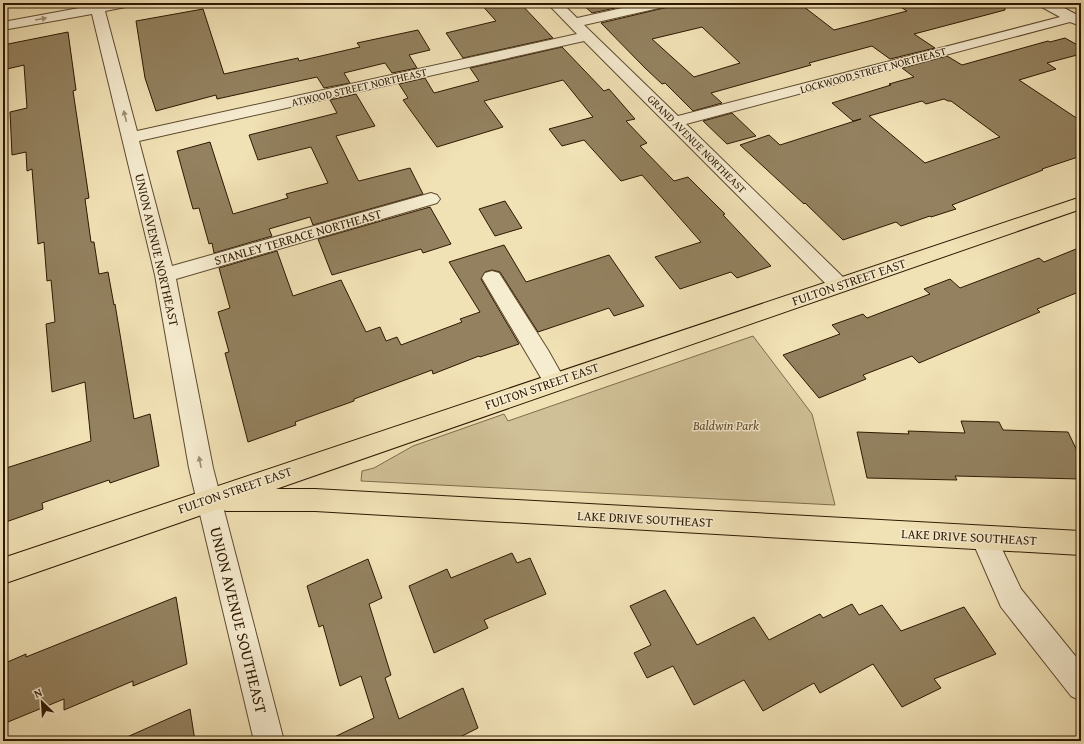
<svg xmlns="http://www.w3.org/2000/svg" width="1084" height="744" font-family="'Gentium Book Plus',serif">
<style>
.green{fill:#d0c097;stroke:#7f6c4c}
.building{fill:#93815f;stroke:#2e1800;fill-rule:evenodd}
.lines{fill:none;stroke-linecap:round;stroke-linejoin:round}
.minor-casing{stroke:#5f4a2e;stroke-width:2}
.major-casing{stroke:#2e1800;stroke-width:2}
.minor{fill:#f6ecd0;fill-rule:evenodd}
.major{fill:#f1e2b6;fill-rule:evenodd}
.oneway{fill:#9c8d72}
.labels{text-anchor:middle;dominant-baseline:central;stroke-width:3;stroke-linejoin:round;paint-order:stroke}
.far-street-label{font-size:11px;fill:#2e1800;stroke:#f6ecd0}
.street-label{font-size:13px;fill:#2e1800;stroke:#f6ecd0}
.park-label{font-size:13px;font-style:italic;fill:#5f4a2d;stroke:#f6ecd0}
.near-street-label{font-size:16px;fill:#2e1800;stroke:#f6ecd0}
</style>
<rect width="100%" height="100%" fill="#f1e2b6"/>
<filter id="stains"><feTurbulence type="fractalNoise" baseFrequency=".005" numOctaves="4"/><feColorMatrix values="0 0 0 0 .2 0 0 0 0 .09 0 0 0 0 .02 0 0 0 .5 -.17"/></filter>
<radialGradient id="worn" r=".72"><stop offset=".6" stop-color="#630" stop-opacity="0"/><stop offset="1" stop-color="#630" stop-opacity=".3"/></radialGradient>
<path class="green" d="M 753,336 L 812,414 L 835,505 L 361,481 L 362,471 L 374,468 L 413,446 L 504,414 L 508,421 Z"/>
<path class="building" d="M 480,3 L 520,3 L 553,38 L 463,58 L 446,33 L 496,21 Z
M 581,3 L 638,3 L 592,13 Z
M 671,3 L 799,3 L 834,30 L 907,11 L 894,3 L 1005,3 L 1005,10 L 914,34 L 935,48 L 890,59 L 872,46 L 809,63 L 811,65 L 711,93 L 722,103 L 693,111 L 665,83 L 662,84 L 645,68 L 601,23 L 668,7 ZM 702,27 L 740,63 L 694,77 L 652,39 Z
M 203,9 L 224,74 L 298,58 L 299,61 L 360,47 L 357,43 L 418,30 L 430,50 L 409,55 L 417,68 L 392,73 L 385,63 L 344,73 L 350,83 L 324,88 L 317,77 L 217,99 L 216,95 L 156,111 L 145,78 L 136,21 Z
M 68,32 L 76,90 L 73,91 L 89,198 L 85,199 L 91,242 L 94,242 L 99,274 L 108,272 L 114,305 L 115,304 L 134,419 L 150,414 L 159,466 L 110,483 L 109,480 L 42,503 L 43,509 L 3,523 L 3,469 L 91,441 L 85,382 L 52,392 L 46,324 L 55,322 L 51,280 L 47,281 L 44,242 L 38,244 L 32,169 L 27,171 L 26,152 L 12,155 L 10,112 L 27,108 L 24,65 L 3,70 L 3,45 Z
M 1065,38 L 1081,47 L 1081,54 L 1047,63 L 1056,69 L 1019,80 L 1081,121 L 1081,156 L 1042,169 L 1043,170 L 952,205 L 956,209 L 931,217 L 930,216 L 901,226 L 896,222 L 843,240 L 805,203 L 804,204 L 740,145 L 769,135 L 780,145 L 861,119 L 853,121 L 832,103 L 891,85 L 889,84 L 914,77 L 902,68 L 947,56 L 962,65 L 1048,41 L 1050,42 ZM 944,99 L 948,101 L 951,101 L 1000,137 L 925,163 L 869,116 L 922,101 L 926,104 Z
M 562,47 L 604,91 L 609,89 L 635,119 L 626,121 L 647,143 L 640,146 L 674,181 L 688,177 L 725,214 L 723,215 L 771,266 L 737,278 L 731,272 L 680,289 L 655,257 L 701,242 L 642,175 L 621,181 L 584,140 L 562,146 L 549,129 L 593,117 L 563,80 L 484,101 L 503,127 L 437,147 L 403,100 L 408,98 L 399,84 L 425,78 L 434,93 L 479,81 L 470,68 Z
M 356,94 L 375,126 L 336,136 L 358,180 L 359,181 L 410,168 L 423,194 L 313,225 L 310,217 L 269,229 L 272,236 L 214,253 L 212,243 L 209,244 L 199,208 L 193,209 L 177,151 L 210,142 L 233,214 L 288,198 L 286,194 L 328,183 L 311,147 L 258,160 L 249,135 L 337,113 L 330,100 Z
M 732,113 L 756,136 L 727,144 L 703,121 Z
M 505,201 L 522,228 L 495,236 L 479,209 Z
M 430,207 L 451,244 L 423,253 L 421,249 L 332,275 L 318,239 Z
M 504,245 L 526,282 L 609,255 L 644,306 L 614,316 L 609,308 L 538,332 L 500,272 L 492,270 L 485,272 L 481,279 L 519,344 L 480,357 L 479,356 L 433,374 L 432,370 L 354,399 L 354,401 L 295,422 L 296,425 L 248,442 L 225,353 L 229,352 L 218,312 L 230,308 L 219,268 L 277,251 L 293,296 L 341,280 L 366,332 L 380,327 L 386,341 L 397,337 L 401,345 L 462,322 L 460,319 L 480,312 L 449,262 Z
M 1081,247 L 1081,291 L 1037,309 L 1040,312 L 919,363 L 912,356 L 863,375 L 866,379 L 819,398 L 783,355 L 840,334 L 832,325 L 863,314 L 867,318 L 930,294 L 924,289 L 950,279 L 960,288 L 1039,258 L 1044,262 Z
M 961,421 L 999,422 L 1003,430 L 1068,432 L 1081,459 L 1081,479 L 955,476 L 957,480 L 867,478 L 857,432 L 909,434 L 908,431 L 965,433 Z
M 512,553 L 517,563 L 530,558 L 546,594 L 484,620 L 488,628 L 434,653 L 409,586 L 447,569 L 451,578 Z
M 368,559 L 382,598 L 369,604 L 391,675 L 385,678 L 399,719 L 463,688 L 478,728 L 452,741 L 326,741 L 374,718 L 361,676 L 340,686 L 323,625 L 319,627 L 307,586 Z
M 665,590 L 697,645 L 754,617 L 769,640 L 820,614 L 823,618 L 852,604 L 859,615 L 882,605 L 901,631 L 964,607 L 996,654 L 934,679 L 941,688 L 902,707 L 873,664 L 820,693 L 814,683 L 763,711 L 744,680 L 694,705 L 673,666 L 647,678 L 634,653 L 651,645 L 630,606 Z
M 176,597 L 187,664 L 133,686 L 133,681 L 64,710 L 64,699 L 3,724 L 3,664 L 26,654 L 26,657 Z
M 190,709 L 195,741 L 118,741 Z"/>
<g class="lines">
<defs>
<path id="minor" d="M 89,3 L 133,3 L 131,6 L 105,11 L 137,131 L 577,34 L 547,3 L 562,3 L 577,18 L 645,3 L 670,3 L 668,6 L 584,25 L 678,116 L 1060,17 L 1040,6 L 1038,3 L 1055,3 L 1081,17 L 1081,24 L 1078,25 L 1070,22 L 686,124 L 846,280 L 849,285 L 846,290 L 839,292 L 832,290 L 584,41 L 139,141 L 172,266 L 431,193 L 437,195 L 440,199 L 437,203 L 176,279 L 213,468 L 284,741 L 254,741 L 189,468 L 155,275 L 92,14 L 3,30 L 3,22 L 90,6 Z
M 492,271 L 499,273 L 548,350 L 566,382 L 563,388 L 555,391 L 547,388 L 482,278 L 485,273 Z
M 984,526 L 993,530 L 1021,589 L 1081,663 L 1081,701 L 1071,696 L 1001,607 L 971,538 L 975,530 Z"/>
<path id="major" d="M 1081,197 L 1081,209 L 276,489 L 315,489 L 1081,531 L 1081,555 L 315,511 L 226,511 L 219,509 L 3,584 L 3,558 Z"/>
</defs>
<use href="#minor" class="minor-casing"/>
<use href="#major" class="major-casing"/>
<use href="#minor" class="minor"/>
<use href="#major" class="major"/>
</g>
<defs><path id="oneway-solid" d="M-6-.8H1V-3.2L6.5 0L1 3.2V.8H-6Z"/></defs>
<g class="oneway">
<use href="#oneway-solid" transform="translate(41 19) rotate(-10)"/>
<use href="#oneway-solid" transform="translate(125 116) rotate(-104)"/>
<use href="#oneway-solid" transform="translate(200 462) rotate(-101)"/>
</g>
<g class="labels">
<g class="far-street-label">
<text transform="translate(873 70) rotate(-15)">LOCKWOOD STREET NORTHEAST</text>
<text transform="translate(359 87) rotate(-13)">ATWOOD STREET NORTHEAST</text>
<text transform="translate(697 144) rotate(45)">GRAND AVENUE NORTHEAST</text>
</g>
<g class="street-label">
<text transform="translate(298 237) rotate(-16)">STANLEY TERRACE NORTHEAST</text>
<text transform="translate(157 250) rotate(77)">UNION AVENUE NORTHEAST</text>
<text transform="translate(849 282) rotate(-19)">FULTON STREET EAST</text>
<text transform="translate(542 386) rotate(-19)">FULTON STREET EAST</text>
<text transform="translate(235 490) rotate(-19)">FULTON STREET EAST</text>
<text transform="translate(645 519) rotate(3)">LAKE DRIVE SOUTHEAST</text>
<text transform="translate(969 537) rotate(3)">LAKE DRIVE SOUTHEAST</text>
</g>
<g class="park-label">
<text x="726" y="425">Baldwin Park</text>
</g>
<g class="near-street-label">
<text transform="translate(239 620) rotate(76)">UNION AVENUE SOUTHEAST</text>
</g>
</g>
<rect width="1084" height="744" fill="none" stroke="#f1e2b6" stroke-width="16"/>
<rect x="4" y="4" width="1076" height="736" fill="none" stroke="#2e1800" stroke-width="2"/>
<rect x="8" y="8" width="1068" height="728" fill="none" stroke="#2e1800"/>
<g transform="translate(42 702) rotate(335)" stroke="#f6ecd0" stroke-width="3" paint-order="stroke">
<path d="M0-3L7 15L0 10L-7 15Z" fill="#2e1800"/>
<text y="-6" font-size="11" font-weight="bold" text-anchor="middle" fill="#2e1800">N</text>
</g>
<rect width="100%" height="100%" filter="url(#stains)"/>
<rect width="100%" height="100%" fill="url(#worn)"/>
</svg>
